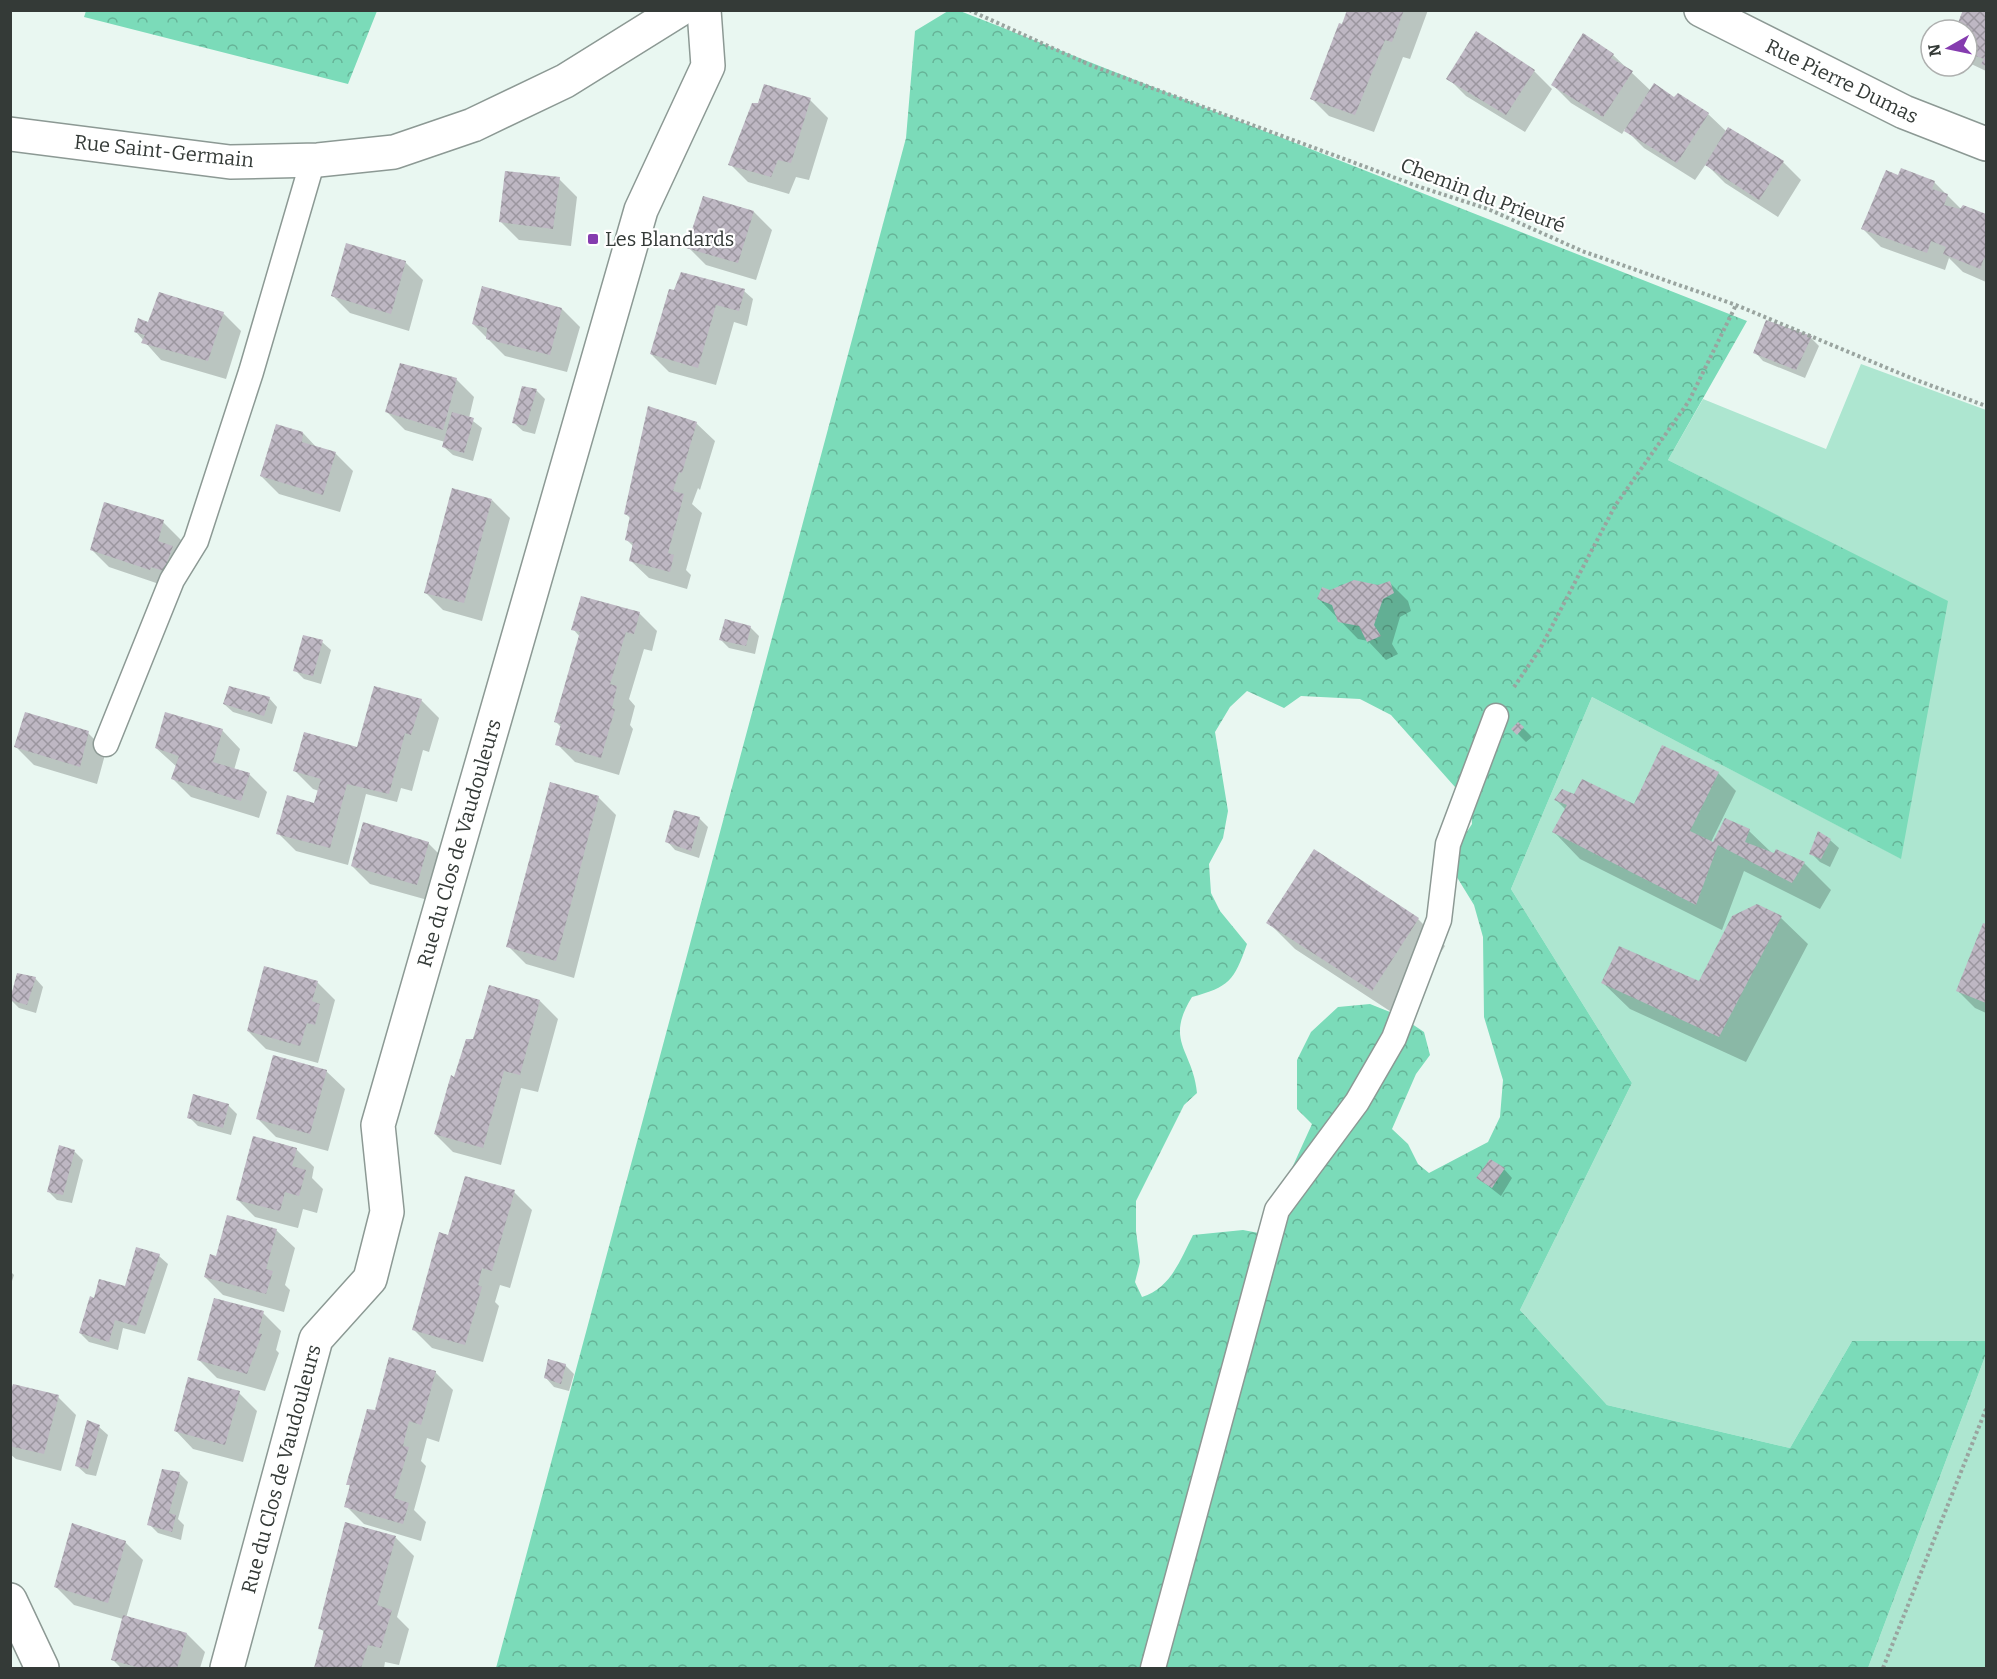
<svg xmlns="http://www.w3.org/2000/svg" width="1997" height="1679" font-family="Bitter,serif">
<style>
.green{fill:#ade6d0}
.forest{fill:url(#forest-crowns);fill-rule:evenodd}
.shadow{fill:#0003}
.building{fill:url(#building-cross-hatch)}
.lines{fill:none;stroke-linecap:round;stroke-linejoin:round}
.lane-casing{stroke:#8c9994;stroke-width:27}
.street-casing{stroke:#8c9994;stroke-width:36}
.secondary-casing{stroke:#8c9994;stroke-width:36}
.path{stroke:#99a49f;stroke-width:4;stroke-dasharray:3 3;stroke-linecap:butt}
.lane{stroke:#fff;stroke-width:24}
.street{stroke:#fff;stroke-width:33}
.secondary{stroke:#fff;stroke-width:33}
.poi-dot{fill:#853caf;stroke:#fff;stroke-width:2}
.labels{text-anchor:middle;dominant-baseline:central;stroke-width:4.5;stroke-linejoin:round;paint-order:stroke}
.street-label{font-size:20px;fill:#343a37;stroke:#fff}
.poi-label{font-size:20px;fill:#343a37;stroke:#fff;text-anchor:start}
</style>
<defs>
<pattern id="forest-crowns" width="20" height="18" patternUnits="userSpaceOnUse" patternTransform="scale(1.5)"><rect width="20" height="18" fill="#7bdbb9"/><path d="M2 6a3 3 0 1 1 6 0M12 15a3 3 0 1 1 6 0" fill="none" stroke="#66b397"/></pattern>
<pattern id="building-cross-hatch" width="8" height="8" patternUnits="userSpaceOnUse" patternTransform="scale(1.5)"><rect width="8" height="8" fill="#beb7c3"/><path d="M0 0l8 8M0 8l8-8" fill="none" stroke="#9b969f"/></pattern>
</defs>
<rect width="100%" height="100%" fill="#e9f7f1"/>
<path class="green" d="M 1861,364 L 1986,410 L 1986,1341 L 1852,1341 L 1790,1448 L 1607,1405 L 1520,1310 L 1632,1083 L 1511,889 L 1592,697 L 1900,858 L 1947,602 L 1668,460 L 1703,399 L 1826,449 Z
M 1986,1354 L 1986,1668 L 1868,1668 Z"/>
<path class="forest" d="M 86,11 L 86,10 L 377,11 L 348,84 L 84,17 Z
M 948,11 L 960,11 L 1747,321 L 1668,460 L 1948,601 L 1901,859 L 1592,697 L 1511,889 L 1632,1083 L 1520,1310 L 1607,1405 L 1790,1448 L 1852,1341 L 1986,1341 L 1986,1354 L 1868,1668 L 496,1668 L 906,138 L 915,31 ZM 1247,691 L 1284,708 L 1301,696 L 1360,699 L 1391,715 L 1471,805 L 1472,824 L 1458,845 L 1455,874 L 1474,905 L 1483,937 L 1484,1017 L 1503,1080 L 1500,1117 L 1488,1142 L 1429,1173 L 1418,1164 L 1408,1144 L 1392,1129 L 1416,1074 L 1430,1055 L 1424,1032 L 1400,1016 L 1370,1004 L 1338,1007 L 1311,1032 L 1297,1060 L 1297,1109 L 1312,1124 L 1292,1168 L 1289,1210 L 1269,1235 L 1243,1230 L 1193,1235 C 1180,1260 1171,1288 1142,1297 L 1135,1282 L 1140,1262 L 1136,1231 L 1136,1201 L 1184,1105 L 1197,1093 C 1193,1050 1164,1042 1192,997 C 1229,987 1234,981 1247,944 L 1220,911 L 1211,893 L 1209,864 L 1223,838 L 1228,811 L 1215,732 L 1230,707 Z"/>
<path class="shadow" d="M 1349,10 L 1428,10 L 1410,59 L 1403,57 L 1374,132 L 1329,116 L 1311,98 Z
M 1964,10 L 1986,10 L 1986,71 L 1967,62 L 1967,30 L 1957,30 Z
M 1613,55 L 1651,91 L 1708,114 L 1727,132 L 1783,162 L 1801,180 L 1778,217 L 1725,183 L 1706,164 L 1695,180 L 1644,148 L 1625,129 L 1622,134 L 1571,103 L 1553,85 Z
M 1534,71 L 1552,89 L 1525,132 L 1466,96 L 1448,78 Z
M 810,100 L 828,118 L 809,180 L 796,177 L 789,194 L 748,182 L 730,164 Z
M 1898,177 L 1934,182 L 1962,210 L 1963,207 L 1986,217 L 1986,282 L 1963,272 L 1949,258 L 1945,270 L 1881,247 L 1863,229 Z
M 559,179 L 577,197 L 571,246 L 519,240 L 501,222 Z
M 704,198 L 754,212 L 772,230 L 756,280 L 706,265 L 688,247 Z
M 405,262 L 423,280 L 409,331 L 350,313 L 332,295 Z
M 670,291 L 744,291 L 753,299 L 747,326 L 734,322 L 716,385 L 669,372 L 651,354 Z
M 562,309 L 580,327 L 567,372 L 505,356 L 473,324 Z
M 223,313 L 241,331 L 226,379 L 161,360 L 135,331 L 147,323 Z
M 1811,338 L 1819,346 L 1805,378 L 1763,361 L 1755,352 Z
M 456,379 L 474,397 L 469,418 L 482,428 L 473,461 L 453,455 L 444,447 L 445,442 L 405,430 L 387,412 Z
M 536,390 L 545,399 L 535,434 L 523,431 L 514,423 Z
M 696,423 L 715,441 L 700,490 L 698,488 L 692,504 L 702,513 L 686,570 L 691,575 L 687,589 L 649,578 L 630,560 L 634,547 L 627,540 L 632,520 L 625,513 Z
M 303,433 L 318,449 L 335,453 L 353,471 L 340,512 L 279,494 L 261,476 Z
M 492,500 L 510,518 L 482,621 L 443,610 L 425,592 Z
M 163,522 L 181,540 L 168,587 L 109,567 L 91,549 Z
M 1390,583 L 1408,601 L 1411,611 L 1400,617 L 1392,644 L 1398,654 L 1386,660 L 1368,641 L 1358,639 L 1319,599 L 1330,592 Z
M 639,613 L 657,631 L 652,651 L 644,649 L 629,699 L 635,706 L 630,725 L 633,729 L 619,775 L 575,762 L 557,744 L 561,727 L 556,722 L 580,637 L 573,629 Z
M 750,627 L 759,636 L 755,654 L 729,648 L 720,639 Z
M 322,642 L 331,650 L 321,684 L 304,679 L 295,670 Z
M 269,698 L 277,707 L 272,724 L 233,712 L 224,704 Z
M 421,700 L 439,718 L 429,752 L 423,750 L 412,791 L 401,788 L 397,802 L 366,794 L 348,865 L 296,851 L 278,833 L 315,805 L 319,791 L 313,789 L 295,771 L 358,749 Z
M 1523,728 L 1532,737 L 1526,742 L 1513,729 Z
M 222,730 L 240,749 L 234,770 L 249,774 L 267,792 L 259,818 L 191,797 L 173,779 L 177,767 L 156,748 Z
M 88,733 L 106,751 L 97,784 L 34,765 L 16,747 Z
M 1718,773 L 1736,791 L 1711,842 L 1714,844 L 1749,831 L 1773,854 L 1777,851 L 1804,863 L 1831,890 L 1820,909 L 1744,871 L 1722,930 L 1580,859 L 1554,832 L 1566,810 L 1556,800 L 1574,796 L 1635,806 Z
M 598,797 L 616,815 L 574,978 L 526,964 L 508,946 Z
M 699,818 L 708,827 L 699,858 L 675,850 L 667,841 Z
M 1830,840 L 1839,848 L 1830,867 L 1820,862 L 1811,853 Z
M 428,843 L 446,861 L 435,902 L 370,884 L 352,866 Z
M 1781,918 L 1808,944 L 1746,1062 L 1630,1009 L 1603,983 L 1700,983 Z
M 1418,919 L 1445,946 L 1399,1017 L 1295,949 L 1268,922 Z
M 1984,925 L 1986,926 L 1986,1013 L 1975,1008 L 1957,990 Z
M 18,974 L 35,978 L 43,987 L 36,1013 L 19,1008 L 10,999 Z
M 317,982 L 335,1000 L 318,1063 L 266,1049 L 248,1031 Z
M 540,1001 L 558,1019 L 538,1092 L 521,1088 L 501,1165 L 453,1152 L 435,1134 L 455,1079 L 474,1040 Z
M 326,1071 L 345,1089 L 328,1151 L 276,1137 L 258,1119 Z
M 228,1105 L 237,1114 L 231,1135 L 198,1126 L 189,1117 Z
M 296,1149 L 314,1167 L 312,1178 L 323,1189 L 317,1213 L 303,1209 L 298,1228 L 255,1217 L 237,1199 Z
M 74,1151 L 83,1160 L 72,1203 L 57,1200 L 48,1191 Z
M 1504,1169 L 1512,1178 L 1501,1196 L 1478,1178 Z
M 514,1192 L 532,1210 L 510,1288 L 500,1285 L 495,1302 L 499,1306 L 483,1362 L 432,1348 L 414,1330 L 449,1236 Z
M 276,1230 L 295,1248 L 285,1285 L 290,1290 L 284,1312 L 223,1295 L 205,1277 L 217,1257 Z
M 159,1256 L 168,1264 L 145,1334 L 123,1328 L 118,1350 L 89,1342 L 80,1333 L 95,1299 L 126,1288 Z
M 10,1271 L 14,1275 L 10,1287 Z
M 263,1313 L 281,1331 L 276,1350 L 279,1353 L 265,1391 L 217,1378 L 199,1360 Z
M 565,1365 L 574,1374 L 569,1391 L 554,1387 L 546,1378 Z
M 435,1372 L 453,1390 L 439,1442 L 427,1438 L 421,1461 L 426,1466 L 414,1510 L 426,1522 L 421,1541 L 364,1524 L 346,1506 L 351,1487 L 348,1484 L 376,1412 Z
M 239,1393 L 257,1411 L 243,1462 L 193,1449 L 175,1430 Z
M 58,1397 L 76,1415 L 61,1471 L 16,1459 L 10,1454 L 10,1398 Z
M 99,1427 L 108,1435 L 96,1476 L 86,1474 L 77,1466 Z
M 179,1473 L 188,1482 L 178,1519 L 184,1525 L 181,1540 L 158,1533 L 149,1524 Z
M 346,1524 L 396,1538 L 414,1556 L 397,1617 L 409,1629 L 399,1665 L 385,1662 L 384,1668 L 316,1668 L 325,1633 L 320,1628 Z
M 125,1542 L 143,1560 L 126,1618 L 187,1634 L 205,1652 L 200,1668 L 121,1668 L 113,1660 L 123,1619 L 74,1605 L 56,1587 Z"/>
<path class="building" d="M 1347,10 L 1404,10 L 1392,42 L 1385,40 L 1355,115 L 1310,99 L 1339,23 L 1342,24 Z
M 1963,10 L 1986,10 L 1986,66 L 1981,64 L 1984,59 L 1967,53 L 1967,30 L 1955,30 Z
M 1476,31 L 1535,70 L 1506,115 L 1446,79 Z
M 1583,33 L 1614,54 L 1611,58 L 1633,71 L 1603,117 L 1551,85 Z
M 1654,83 L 1674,97 L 1678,93 L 1709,113 L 1677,163 L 1624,131 Z
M 764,84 L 811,98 L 791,163 L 778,160 L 771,177 L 728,165 L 752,103 L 758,103 Z
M 1728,127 L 1784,161 L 1759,200 L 1705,165 Z
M 1901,168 L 1935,181 L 1932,189 L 1948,194 L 1944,205 L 1960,209 L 1963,205 L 1986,214 L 1986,259 L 1984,258 L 1980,269 L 1943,254 L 1946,247 L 1931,241 L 1927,253 L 1861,229 L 1886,170 L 1898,175 Z
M 505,171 L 560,177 L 553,229 L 499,222 Z
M 703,196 L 754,211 L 738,263 L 686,248 Z
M 346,243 L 406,261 L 391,314 L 331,296 Z
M 681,272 L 745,289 L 739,311 L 716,305 L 698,368 L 650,354 L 669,289 L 674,290 Z
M 482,286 L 562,308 L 550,355 L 486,339 L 487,328 L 472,324 Z
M 159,292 L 224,312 L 208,361 L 141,343 L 145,335 L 134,332 L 138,318 L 148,322 Z
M 1766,320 L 1812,336 L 1796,370 L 1753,353 Z
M 400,363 L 457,378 L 443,430 L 385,412 Z
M 522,386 L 537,389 L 526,426 L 512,423 Z
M 648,406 L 697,422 L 682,473 L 679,472 L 673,491 L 684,494 L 668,553 L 674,555 L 670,572 L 629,561 L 633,543 L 625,540 L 630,516 L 624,514 Z
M 452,412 L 474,418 L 464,453 L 442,447 Z
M 276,424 L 303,432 L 302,442 L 336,452 L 323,495 L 260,476 Z
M 452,488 L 492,499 L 464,603 L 424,593 Z
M 104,502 L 164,520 L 158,541 L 173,546 L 164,571 L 151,567 L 150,570 L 90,550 Z
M 1354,580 L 1378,585 L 1390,581 L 1394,593 L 1383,599 L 1374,625 L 1381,636 L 1367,642 L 1359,626 L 1338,622 L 1332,605 L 1317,599 L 1322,587 L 1330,590 Z
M 581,596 L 640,612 L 634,634 L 626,632 L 610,684 L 617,686 L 612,708 L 615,709 L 601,758 L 555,745 L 561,724 L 554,722 L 580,632 L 571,630 Z
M 725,619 L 751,626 L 746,646 L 719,640 Z
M 303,635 L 323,640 L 313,676 L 293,671 Z
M 229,686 L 270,697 L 264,716 L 223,704 Z
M 374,686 L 422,699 L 411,735 L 405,733 L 389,794 L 347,784 L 330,848 L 276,834 L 287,795 L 314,803 L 321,779 L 293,771 L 304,732 L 357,747 Z
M 25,712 L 89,731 L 80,767 L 14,747 Z
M 165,712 L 223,729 L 213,762 L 250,773 L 241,801 L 171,779 L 179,756 L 155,748 Z
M 1518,722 L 1524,727 L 1517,735 L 1511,729 Z
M 1662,745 L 1719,772 L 1690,831 L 1713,842 L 1725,818 L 1750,829 L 1745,842 L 1774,853 L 1776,849 L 1805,862 L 1792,883 L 1718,845 L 1696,905 L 1552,832 L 1567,805 L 1554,800 L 1562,789 L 1574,794 L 1582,779 L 1634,804 Z
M 550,782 L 599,796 L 556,961 L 506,947 Z
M 674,810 L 700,817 L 691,851 L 665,842 Z
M 363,822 L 429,842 L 417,885 L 351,866 Z
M 1818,831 L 1831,839 L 1821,859 L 1809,854 Z
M 1314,849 L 1419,918 L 1372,991 L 1266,923 Z
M 1757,904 L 1782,916 L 1719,1037 L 1601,983 L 1619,946 L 1699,981 L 1732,916 Z
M 1983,923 L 1986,924 L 1986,1003 L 1956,991 Z
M 264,966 L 318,981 L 312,1001 L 320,1004 L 315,1025 L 307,1023 L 300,1046 L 247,1031 Z
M 17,973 L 36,977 L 27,1005 L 10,1000 Z
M 489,985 L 540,1000 L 520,1075 L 504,1071 L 483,1148 L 434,1134 L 451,1075 L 454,1077 L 466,1039 L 473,1039 Z
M 273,1055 L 327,1070 L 310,1134 L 256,1119 Z
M 193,1094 L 229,1104 L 223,1128 L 187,1118 Z
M 253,1136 L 297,1148 L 292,1166 L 306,1170 L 299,1196 L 285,1192 L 280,1211 L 236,1200 Z
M 59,1145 L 75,1150 L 63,1195 L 47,1192 Z
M 1490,1159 L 1505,1168 L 1492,1188 L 1476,1178 Z
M 465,1176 L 515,1190 L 492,1271 L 482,1268 L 478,1285 L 482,1287 L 465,1345 L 412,1330 L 439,1232 L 448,1235 Z
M 227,1215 L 277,1229 L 266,1269 L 273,1271 L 266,1294 L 204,1277 L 210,1254 L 216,1256 Z
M 136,1247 L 160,1254 L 136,1326 L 115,1320 L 109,1342 L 79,1333 L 90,1296 L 94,1298 L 99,1279 L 125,1286 Z
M 214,1298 L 264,1311 L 258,1333 L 262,1334 L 247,1374 L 197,1360 Z
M 389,1357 L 436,1371 L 421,1425 L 409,1421 L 403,1446 L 409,1447 L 394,1498 L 409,1503 L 403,1524 L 344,1507 L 350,1485 L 346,1485 L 367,1409 L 375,1410 Z
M 548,1359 L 566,1364 L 561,1384 L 544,1378 Z
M 188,1377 L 240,1391 L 225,1445 L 174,1431 Z
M 13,1384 L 59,1395 L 44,1454 L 10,1446 L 10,1393 Z
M 87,1420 L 100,1425 L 88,1469 L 75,1466 Z
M 162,1469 L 180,1472 L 169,1513 L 176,1515 L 172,1532 L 147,1525 Z
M 345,1522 L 396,1536 L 377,1605 L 392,1610 L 381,1648 L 368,1645 L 361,1668 L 314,1668 L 324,1630 L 318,1629 Z
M 72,1523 L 126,1541 L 108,1603 L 54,1587 Z
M 123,1615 L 187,1633 L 177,1668 L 140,1668 L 111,1660 Z"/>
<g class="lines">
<defs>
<path id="lane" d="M 106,744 L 172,580 L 196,541 L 251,372 L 313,160
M 1153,1668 L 1277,1210 L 1357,1102 L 1394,1038 L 1439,920 L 1448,844 L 1496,716"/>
<path id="street" d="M 1701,10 L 1904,112 L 1986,144
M 10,1600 L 42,1668
M 227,1668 L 316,1339 L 370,1279 L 387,1212 L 378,1125 L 641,210 L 708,66 L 704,10"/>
<path id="secondary" d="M 10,134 L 230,162 L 318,160 L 394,152 L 473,125 L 565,81 L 679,10"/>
</defs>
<use href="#lane" class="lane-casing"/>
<use href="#street" class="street-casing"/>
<use href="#secondary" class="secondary-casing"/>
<path class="path" d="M 969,10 L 1090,65 L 1420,187 L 1488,209 L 1582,251 L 1736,305 L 1911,378 L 1986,406
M 1514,687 L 1540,649 L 1615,506 L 1689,401 L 1736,305
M 1883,1668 L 1986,1409"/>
<use href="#lane" class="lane"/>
<use href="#street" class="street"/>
<use href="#secondary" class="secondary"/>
</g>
<rect class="poi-dot" x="587" y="233" width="12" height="12" rx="3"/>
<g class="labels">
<g class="street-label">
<text transform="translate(1842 81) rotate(26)">Rue Pierre Dumas</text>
<text transform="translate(164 151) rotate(6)">Rue Saint-Germain</text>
<text transform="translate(1483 195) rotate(21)">Chemin du Prieuré</text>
<text transform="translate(459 843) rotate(-74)">Rue du Clos de Vaudouleurs</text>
<text transform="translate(281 1469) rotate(-75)">Rue du Clos de Vaudouleurs</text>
</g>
<g class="poi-label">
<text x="605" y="239">Les Blandards</text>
</g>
</g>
<rect width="1997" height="1679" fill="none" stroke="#343a37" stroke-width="24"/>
<g transform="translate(1949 48) rotate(261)"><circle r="28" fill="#ffffff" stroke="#aeb0af" stroke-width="1.5"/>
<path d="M0-4.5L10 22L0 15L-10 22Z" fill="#853caf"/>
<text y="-9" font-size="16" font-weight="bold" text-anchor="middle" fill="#343a37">N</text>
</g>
</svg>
